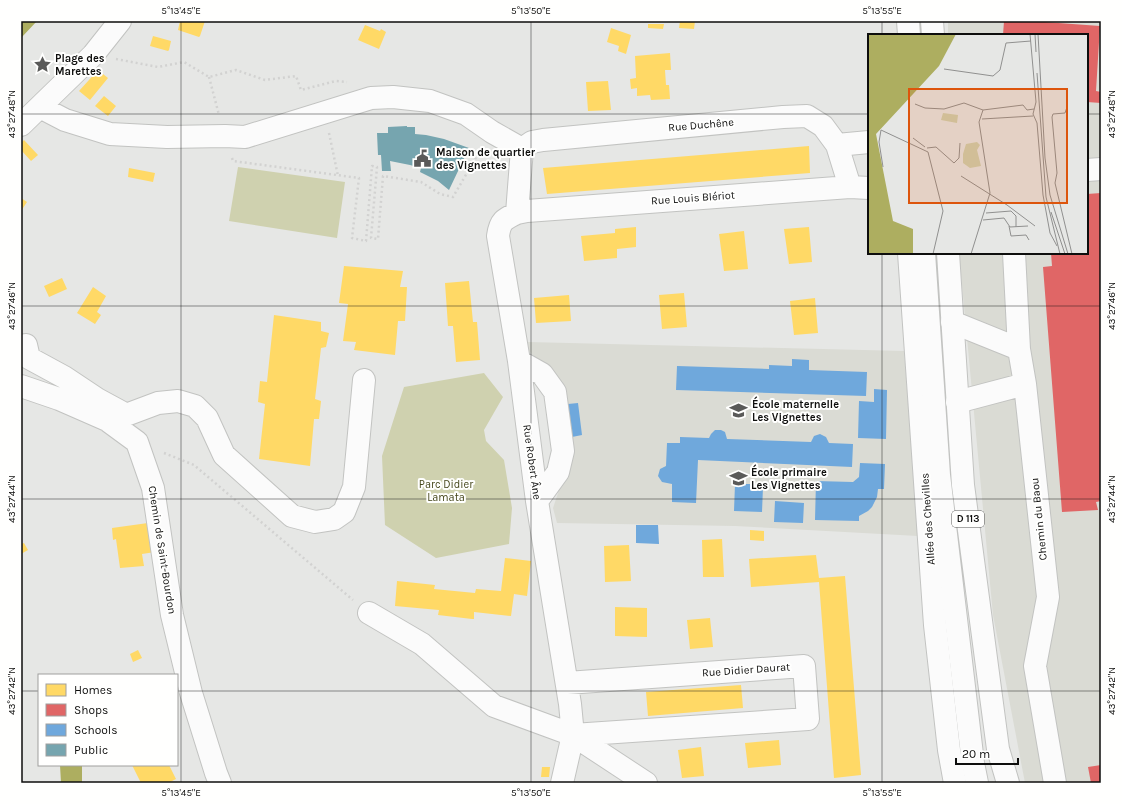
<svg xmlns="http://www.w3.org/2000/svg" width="1122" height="804" font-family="Karla,sans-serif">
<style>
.built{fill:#dadbd4}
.green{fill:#cfd1af}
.water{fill:#adae60}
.homes{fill:#ffd966}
.shops{fill:#e06666}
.schools{fill:#6fa8dc}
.public{fill:#76a5af}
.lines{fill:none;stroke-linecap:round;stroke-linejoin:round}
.minor-casing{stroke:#c2c3c1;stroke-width:24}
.major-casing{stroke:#c2c3c1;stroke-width:24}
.path{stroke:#d2d2d1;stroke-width:2.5;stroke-dasharray:2 3;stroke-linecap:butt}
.minor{stroke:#fbfbfb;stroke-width:22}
.major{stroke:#fbfbfb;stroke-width:22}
.ticks{fill:none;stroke:#0e0e0d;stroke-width:1;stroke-opacity:0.45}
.labels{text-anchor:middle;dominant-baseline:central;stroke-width:4;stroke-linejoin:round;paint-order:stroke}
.shield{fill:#fffffe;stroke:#565655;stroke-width:1}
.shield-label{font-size:10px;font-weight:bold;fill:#0e0e0d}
.poi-label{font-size:11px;font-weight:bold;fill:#0e0e0d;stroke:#fffffe;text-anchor:start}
.street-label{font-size:11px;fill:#0e0e0d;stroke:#fffffe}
.park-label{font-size:11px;fill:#45461a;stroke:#fffffe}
.inset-road{fill:none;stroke:#90908f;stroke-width:1}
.view{fill:#dd550c;fill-opacity:0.15;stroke:#dd550c;stroke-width:2}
.inset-edge{fill:none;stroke:#0e0e0d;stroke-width:2}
.neatline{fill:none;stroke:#0e0e0d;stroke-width:1.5}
.ticks-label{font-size:10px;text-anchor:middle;fill:#0e0e0d}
</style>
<rect width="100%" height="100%" fill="#e6e7e5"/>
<path class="built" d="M 948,21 L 1101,21 L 1101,783 L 1025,783 L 993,615 L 959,253 L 1087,253 L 1087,35 L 948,35 Z
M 528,342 L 904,351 L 918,536 L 735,526 L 557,523 L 553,508 L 573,448 L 572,432 L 565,389 L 529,351 Z"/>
<path class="green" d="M 238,167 L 345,182 L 337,238 L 229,221 Z
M 484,373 L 503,397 L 484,430 L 486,441 L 504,460 L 512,508 L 509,544 L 436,558 L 385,525 L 382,456 L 404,387 Z"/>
<path class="water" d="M 21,21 L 37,21 L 21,38 Z
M 60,765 L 82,765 L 82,783 L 61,783 Z"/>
<path class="homes" d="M 180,21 L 205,21 L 200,36 L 199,37 L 178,30 Z
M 680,21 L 695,21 L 694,29 L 679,28 Z
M 648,24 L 664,24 L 663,29 L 648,28 Z
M 365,25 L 380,31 L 381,29 L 386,32 L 379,49 L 358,40 Z
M 611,28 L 631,35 L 626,54 L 618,51 L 619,46 L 607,42 Z
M 153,36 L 171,41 L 169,50 L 168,51 L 150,46 Z
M 670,53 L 671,70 L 665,70 L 666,85 L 669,85 L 670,99 L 651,100 L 650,95 L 637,96 L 637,88 L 631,89 L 630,79 L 636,78 L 635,56 Z
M 98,70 L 108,78 L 90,100 L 79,91 Z
M 608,81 L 611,110 L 588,111 L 586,82 Z
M 104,96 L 116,106 L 108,116 L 95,106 Z
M 24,140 L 38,155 L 31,161 L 21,150 L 21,143 Z
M 809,146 L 810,173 L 547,194 L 543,168 Z
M 129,168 L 155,173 L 153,182 L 128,177 Z
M 21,198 L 27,202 L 21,211 Z
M 636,227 L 636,247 L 617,249 L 617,258 L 584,261 L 581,236 L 615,233 L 615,229 Z
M 809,227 L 812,262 L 789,264 L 784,229 Z
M 744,231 L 748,269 L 724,271 L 719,234 Z
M 344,266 L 403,271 L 400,287 L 407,287 L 405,321 L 398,321 L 395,355 L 354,350 L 356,342 L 343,341 L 348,304 L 339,303 Z
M 62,278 L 67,289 L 49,297 L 44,286 Z
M 469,281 L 473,322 L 477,322 L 480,360 L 456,362 L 453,326 L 448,326 L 445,283 Z
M 93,287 L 106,296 L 97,312 L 101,315 L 95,324 L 77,313 Z
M 684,293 L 687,327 L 662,329 L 659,295 Z
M 569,295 L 571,321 L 536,323 L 534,298 Z
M 815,298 L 818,333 L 794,335 L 790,301 Z
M 274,315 L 321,322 L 321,331 L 329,333 L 326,347 L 321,348 L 315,399 L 321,401 L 319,419 L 314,419 L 310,466 L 259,459 L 265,404 L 258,402 L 260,381 L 267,382 Z
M 148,523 L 155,552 L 142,554 L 144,566 L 120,568 L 116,539 L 113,540 L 112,528 Z
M 750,530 L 764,531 L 764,541 L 750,540 Z
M 722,539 L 724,577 L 703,577 L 702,540 Z
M 24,543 L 28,550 L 21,554 L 21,544 Z
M 629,545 L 631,581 L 605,582 L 604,546 Z
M 816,555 L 819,578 L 845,576 L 861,775 L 834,778 L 819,582 L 751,587 L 749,559 Z
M 505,558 L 531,561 L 527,596 L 514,594 L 511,616 L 474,612 L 474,619 L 472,619 L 438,615 L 439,610 L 395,606 L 397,581 L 435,585 L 434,589 L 475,593 L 476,589 L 501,591 Z
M 615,607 L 647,608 L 647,637 L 615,636 Z
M 710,618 L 713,647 L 690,649 L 687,620 Z
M 138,650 L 142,658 L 133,662 L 130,654 Z
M 741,685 L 743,708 L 648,716 L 646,692 Z
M 779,740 L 781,765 L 748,768 L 745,743 Z
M 701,747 L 704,776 L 682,778 L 678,750 Z
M 132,765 L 169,765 L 176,779 L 168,783 L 141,783 Z
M 542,767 L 550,767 L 549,777 L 541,777 Z"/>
<path class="shops" d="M 1004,21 L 1031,21 L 1100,26 L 1096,91 L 1101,92 L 1101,103 L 1087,102 L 1087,35 L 1003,35 Z
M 1101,193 L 1101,501 L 1096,502 L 1098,510 L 1062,512 L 1043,267 L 1052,266 L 1051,253 L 1087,253 L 1087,194 Z
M 1101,765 L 1101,783 L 1091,783 L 1088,767 Z"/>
<path class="schools" d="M 792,359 L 809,360 L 809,370 L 867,372 L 866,396 L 676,390 L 677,366 L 769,369 L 769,365 L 792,366 Z
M 874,389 L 887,390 L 886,439 L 858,438 L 859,401 L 874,402 Z
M 578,403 L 582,435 L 572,437 L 568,404 Z
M 715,430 L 721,430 L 725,432 L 727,439 L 811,442 L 814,436 L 820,434 L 826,437 L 829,443 L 853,444 L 852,467 L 698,460 L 696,503 L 672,502 L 672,484 L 662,482 L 658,476 L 660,469 L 666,466 L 667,443 L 680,443 L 680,437 L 709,438 L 711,434 Z
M 860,463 L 885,464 L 884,489 L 878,489 L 877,497 L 872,507 L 868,511 L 859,516 L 859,521 L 815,520 L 816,481 L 853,482 L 859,477 Z
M 735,484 L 758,484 L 758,487 L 763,487 L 762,512 L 734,511 Z
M 775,501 L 804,503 L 803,523 L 774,522 Z
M 636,525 L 658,525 L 659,544 L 636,543 Z"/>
<path class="public" d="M 407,126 L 407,127 L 415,127 L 415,134 L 426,135 L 444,139 L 469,148 L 449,190 L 438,181 L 420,172 L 421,168 L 410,165 L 390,161 L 391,171 L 382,171 L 381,155 L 378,155 L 377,133 L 388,133 L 388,127 Z"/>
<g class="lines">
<defs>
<path id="minor" d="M 40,107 L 65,120 L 110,134 L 167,137 L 225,136 L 245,137 L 371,98 L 393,97 L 430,101 L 466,114 L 492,132 L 522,149
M 21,125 L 93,55 L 120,21
M 837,145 L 850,187
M 522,149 L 517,213 C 504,219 500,221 498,236 L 519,361 L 537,501 L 570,704 L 573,735 L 562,783
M 522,149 L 532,142 L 543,140 L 783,117 L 807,116 L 823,126 L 837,145 L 869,142
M 1087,170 L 1101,169
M 517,213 L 527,211 L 850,187 L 869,188
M 909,253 L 935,625 L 949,750 L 955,783
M 1014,253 L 1019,349 L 1025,384 L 1048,597 L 1035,666 L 1055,783
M 952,322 L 1019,349
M 26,345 L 29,358 L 64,377 L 97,399 L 121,412
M 519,361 L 542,374 L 555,392 L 563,451 L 558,472 L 537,501
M 21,386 L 59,399 L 107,420 L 137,442 L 153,488 L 172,615 L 191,693 L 216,773 L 220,783
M 957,402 L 1025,384
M 126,415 L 158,403 L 178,401 L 195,406 L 207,418 L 224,455 L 292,516 L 315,522 L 334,519 L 344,512 L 354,487 L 364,380
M 369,613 L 422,644 L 494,706 L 573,735 L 646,783
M 567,683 L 804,666 L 808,719 L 573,735"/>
<path id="major" d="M 908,21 L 909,35
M 932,21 L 933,35
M 924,253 L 939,475 L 973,763 L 977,783
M 948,253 L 963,485 L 998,749 L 1008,783"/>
</defs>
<use href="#minor" class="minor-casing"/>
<use href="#major" class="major-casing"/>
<path class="path" d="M 116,59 L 158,67 L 184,62 L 209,77 L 236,70 L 265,80 L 296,76 L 301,90 L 336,81 L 347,82
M 209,77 L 219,115
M 329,133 L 338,176
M 232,158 L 233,161 L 359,178 L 352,238 L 366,241 L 372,166 L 377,167 L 371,238 L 378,239 L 383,176 L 421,182 L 440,194 L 453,197 L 481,149
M 164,453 L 194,465 L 353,600"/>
<use href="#minor" class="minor"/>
<use href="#major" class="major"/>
</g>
<path class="ticks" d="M 181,21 L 181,783M 531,21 L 531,783M 882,21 L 882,35M 21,114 L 869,114M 1087,114 L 1101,114M 882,253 L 882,783M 21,306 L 1101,306M 21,499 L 1101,499M 21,691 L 39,691M 177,691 L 1101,691"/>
<defs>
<symbol id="sight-bare" viewBox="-9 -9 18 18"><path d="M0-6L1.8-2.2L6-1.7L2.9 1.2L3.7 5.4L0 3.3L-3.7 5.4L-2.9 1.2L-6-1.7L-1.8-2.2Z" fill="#5a5a59" stroke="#fffffe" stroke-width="2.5" paint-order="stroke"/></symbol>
<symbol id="civic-bare" viewBox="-9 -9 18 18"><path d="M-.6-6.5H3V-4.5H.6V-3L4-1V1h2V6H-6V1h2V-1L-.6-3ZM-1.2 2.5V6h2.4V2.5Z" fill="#5a5a59" stroke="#fffffe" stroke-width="2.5" paint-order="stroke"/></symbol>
<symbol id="school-bare" viewBox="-9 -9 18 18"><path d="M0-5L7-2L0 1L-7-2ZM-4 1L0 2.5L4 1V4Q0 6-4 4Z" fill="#5a5a59" stroke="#fffffe" stroke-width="2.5" paint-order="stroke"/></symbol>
</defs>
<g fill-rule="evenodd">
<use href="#sight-bare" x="30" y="52" width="25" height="25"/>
<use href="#civic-bare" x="410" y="146" width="25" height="25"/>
<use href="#school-bare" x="726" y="398" width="25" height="25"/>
<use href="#school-bare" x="726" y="466" width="25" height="25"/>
</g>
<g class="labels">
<rect class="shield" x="952" y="511" width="32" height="16" rx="3"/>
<g class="shield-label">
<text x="968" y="519">D 113</text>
</g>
<g class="poi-label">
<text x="55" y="58">Plage des<tspan x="55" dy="13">Marettes</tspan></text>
<text x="436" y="152">Maison de quartier<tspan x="436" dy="13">des Vignettes</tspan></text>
<text x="752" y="404">École maternelle<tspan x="752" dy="13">Les Vignettes</tspan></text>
<text x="751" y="472">École primaire<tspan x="751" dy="13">Les Vignettes</tspan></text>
</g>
<g class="street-label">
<text transform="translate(701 125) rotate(-5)">Rue Duchêne</text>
<text transform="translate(693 198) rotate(-4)">Rue Louis Blériot</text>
<text transform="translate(532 462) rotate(82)">Rue Robert Âne</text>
<text transform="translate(928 519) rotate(-94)">Allée des Chevilles</text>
<text transform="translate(1039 519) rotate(-96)">Chemin du Baou</text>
<text transform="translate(162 550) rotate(81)">Chemin de Saint-Bourdon</text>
<text transform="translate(746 670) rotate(-4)">Rue Didier Daurat</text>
</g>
<g class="park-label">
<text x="446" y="484">Parc Didier<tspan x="446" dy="13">Lamata</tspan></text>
</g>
</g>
<g transform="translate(868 34)">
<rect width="220" height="220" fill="#e6e7e5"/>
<path d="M 75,79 L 90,81 L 89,89 L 73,86 ZM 109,108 L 112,111 L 109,116 L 113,132 L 102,134 L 95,129 L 95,120 L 98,110 Z" fill="#cfd1af"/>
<path d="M 0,0 L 88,0 L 71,32 L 8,100 L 25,187 L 45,195 L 45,220 L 0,220 Z" fill="#adae60"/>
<path class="inset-road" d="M 162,0 L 168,68 L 165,80 L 169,89 L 175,161 L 182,199 L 189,212M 167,0 L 168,18M 170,0 L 177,124 L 182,161 L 200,220M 76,35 L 125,42 L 132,36 L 138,9 L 163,7M 169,39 L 178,163 L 192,220M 47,70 L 57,74 L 76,75 L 96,69 L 115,76M 199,73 L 197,79 L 185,80 L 184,83 L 189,139 L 187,149 L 204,220M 115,76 L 155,71 L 159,76 L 166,75M 114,85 L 165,82M 45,104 L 57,113M 59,114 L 68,113 L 86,129 L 91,124 L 92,109M 15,133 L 11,108 L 13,96 L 60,118 L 75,177 L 65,220M 93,142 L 139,171 L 167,192M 183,178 L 197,220M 118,179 L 143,177 L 148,182 L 148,193M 115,186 L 136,184 L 142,193 L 160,192M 141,192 L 143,202 L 158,201 L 161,206M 103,220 L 122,159 L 111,88 L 115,76"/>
<path class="view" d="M 41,55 L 199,55 L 199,169 L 41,169 Z"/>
<rect width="220" height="220" class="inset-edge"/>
</g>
<rect width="1122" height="804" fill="none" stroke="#fffffe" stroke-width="44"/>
<rect x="38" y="674" width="140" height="92" fill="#fffffe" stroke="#9f9f9e"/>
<rect x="46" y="684" width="20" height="12" fill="#ffd966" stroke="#9f9f9e"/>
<text x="74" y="694" font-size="12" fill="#0e0e0d">Homes</text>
<rect x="46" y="704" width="20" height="12" fill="#e06666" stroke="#9f9f9e"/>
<text x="74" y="714" font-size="12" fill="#0e0e0d">Shops</text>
<rect x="46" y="724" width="20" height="12" fill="#6fa8dc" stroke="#9f9f9e"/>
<text x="74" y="734" font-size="12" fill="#0e0e0d">Schools</text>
<rect x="46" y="744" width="20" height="12" fill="#76a5af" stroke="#9f9f9e"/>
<text x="74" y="754" font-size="12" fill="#0e0e0d">Public</text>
<path d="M956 758v6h62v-6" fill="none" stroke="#0e0e0d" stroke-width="2"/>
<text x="962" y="758" font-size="12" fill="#0e0e0d" stroke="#fffffe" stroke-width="3" paint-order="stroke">20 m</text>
<rect x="22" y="22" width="1078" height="760" class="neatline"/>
<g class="ticks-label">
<text x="181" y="14">5°13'45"E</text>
<text x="531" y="14">5°13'50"E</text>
<text x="882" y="14">5°13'55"E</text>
<text transform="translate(11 114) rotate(-90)" y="4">43°27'48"N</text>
<text transform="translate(1111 114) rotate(-90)" y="4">43°27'48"N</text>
<text transform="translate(11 306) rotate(-90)" y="4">43°27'46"N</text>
<text transform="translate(1111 306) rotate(-90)" y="4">43°27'46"N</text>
<text transform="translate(11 499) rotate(-90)" y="4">43°27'44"N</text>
<text transform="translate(1111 499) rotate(-90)" y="4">43°27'44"N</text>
<text transform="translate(11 691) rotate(-90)" y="4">43°27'42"N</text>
<text transform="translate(1111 691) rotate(-90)" y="4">43°27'42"N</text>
<text x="181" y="796">5°13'45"E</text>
<text x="531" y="796">5°13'50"E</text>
<text x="882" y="796">5°13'55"E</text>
</g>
</svg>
